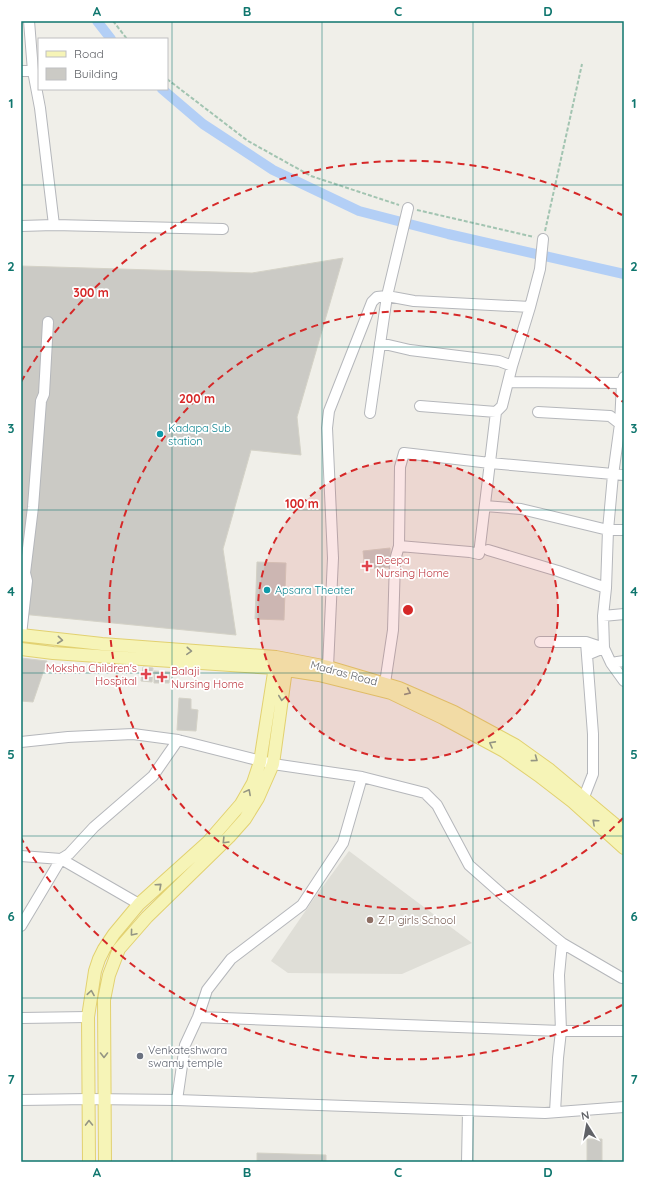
<svg xmlns="http://www.w3.org/2000/svg" width="645" height="1183" font-family="Quicksand,sans-serif">
<style>
.education{fill:#dfded7}
.lines{fill:none;stroke-linecap:round;stroke-linejoin:round}
.canal{stroke:#b3cff6;stroke-width:10}
.building{fill:#cbcac5;stroke:#d4d2c7}
.minor-casing{stroke:#b5b7bb;stroke-width:12}
.major-casing{stroke:#e2d170;stroke-width:14}
.path{stroke:#a2c4b1;stroke-width:2;stroke-dasharray:4 2;stroke-linecap:butt}
.minor{stroke:#fff;stroke-width:10}
.major{stroke:#f6f4b7;stroke-width:12}
.oneway{stroke:#949583}
.grid{fill:none;stroke:#0f766e;stroke-width:1;stroke-opacity:0.55}
.ring{fill:none;stroke:#d62828;stroke-width:2;stroke-dasharray:7 5}
.culture-dot{fill:#0f9aa8;stroke:#fff;stroke-width:1.5}
.health-dot{fill:#e0444e;stroke:#fff;stroke-width:1.5}
.education-dot{fill:#8d6e63;stroke:#fff;stroke-width:1.5}
.worship-dot{fill:#6b7280;stroke:#fff;stroke-width:1.5}
.labels{text-anchor:middle;dominant-baseline:central;stroke-width:3.5;stroke-linejoin:round;paint-order:stroke}
.culture-label{font-size:11px;fill:#0d838f;stroke:#fff;text-anchor:start}
.health-label{font-size:11px;fill:#be3a42;stroke:#fff;text-anchor:start}
.street-label{font-size:11px;fill:#606267;stroke:#fff}
.education-label{font-size:11px;fill:#785e54;stroke:#fff;text-anchor:start}
.worship-label{font-size:11px;fill:#5b616d;stroke:#fff;text-anchor:start}
.centre{fill:#d62828;stroke:#fff;stroke-width:2}
.ring-label{font-size:12px;text-anchor:middle;font-weight:bold;fill:#d62828;stroke:#fff;stroke-width:3.5;stroke-linejoin:round;paint-order:stroke}
.neatline{fill:none;stroke:#0f766e;stroke-width:1.5}
.grid-label{font-size:13px;text-anchor:middle;font-weight:bold;fill:#0f766e}
</style>
<rect width="100%" height="100%" fill="#f0efe9"/>
<path class="education" d="M 349,851 L 472,943 L 402,974 L 288,973 L 271,961 L 315,897 Z"/>
<g class="lines">
<path class="canal" d="M 97,21 L 111,39
M 162,89 L 203,124 L 273,170 L 359,211 L 448,234 L 624,274"/>
</g>
<path class="building" d="M 343,258 L 297,417 L 301,455 L 251,450 L 223,549 L 236,635 L 21,614 L 21,266 L 252,273 Z
M 390,548 L 391,567 L 365,569 L 363,551 Z
M 257,562 L 286,563 L 284,620 L 255,619 Z
M 21,658 L 47,661 L 33,702 L 21,701 Z
M 143,667 L 153,668 L 152,682 L 141,681 Z
M 154,671 L 170,672 L 169,683 L 154,683 Z
M 179,698 L 191,699 L 191,709 L 198,710 L 196,731 L 177,730 Z
M 587,1139 L 602,1139 L 602,1162 L 587,1162 Z
M 257,1153 L 326,1155 L 326,1162 L 257,1162 Z"/>
<g class="lines">
<defs>
<path id="minor" d="M 29,21 L 33,71 L 40,108 L 54,225 L 223,229
M 21,71 L 33,71
M 21,226 L 54,225
M 380,343 L 410,350 L 499,361 L 512,366
M 508,382 L 622,383 L 624,377
M 420,406 L 496,412 L 502,406 L 512,366 L 530,307 L 540,269 L 543,239
M 538,412 L 610,416 L 624,427
M 370,413 L 387,296 L 408,208
M 485,506 L 521,509 L 608,530 L 624,530
M 399,546 L 470,552 L 479,554 L 496,412
M 488,550 L 558,571 L 606,588 L 603,616 L 604,648 L 611,663
M 606,588 L 608,530 L 613,475 L 620,424 L 622,383
M 603,616 L 624,614
M 21,635 L 27,581 L 25,573 L 33,507 L 41,401 L 44,394 L 48,322
M 540,642 L 586,642 L 604,648 L 587,655
M 624,661 L 611,663 L 624,681
M 328,667 L 333,558 L 327,428 L 329,411 L 372,302 L 377,297 L 387,296 L 414,301 L 530,307
M 385,683 L 393,630 L 395,560 L 399,546 L 400,467 L 404,453 L 490,463 L 624,475
M 21,742 L 68,737 L 133,734 L 178,740
M 362,777 L 425,793 L 437,805 L 469,865 L 504,896 L 562,943 L 559,975 L 561,1031 L 558,1058 L 555,1112
M 576,801 L 584,797 L 593,774 L 593,734 L 586,642
M 21,856 L 61,859 L 69,854 L 94,827 L 153,776 L 178,740 L 273,764 L 362,777 L 343,843 L 302,905 L 231,959 L 207,990 L 198,1017 L 185,1045 L 177,1100
M 21,926 L 61,859 L 139,904
M 562,943 L 622,978
M 198,1017 L 561,1031 L 624,1031
M 21,1018 L 88,1017
M 21,1100 L 89,1099 L 177,1100 L 545,1113 L 624,1107
M 467,1162 L 468,1111"/>
<path id="major" d="M 21,635 L 102,644 L 276,657 L 328,667 L 399,688 L 454,712 L 515,745 L 550,770 L 624,832
M 21,649 L 53,653 L 274,668 L 319,675 L 391,693 L 443,718 L 504,751 L 538,775 L 573,802 L 624,848
M 89,1162 L 88,1017 L 95,971 L 99,959 L 104,949 L 114,934 L 139,904 L 208,842 L 241,804 L 253,783 L 260,762 L 276,660
M 105,1162 L 104,1000 L 109,975 L 119,949 L 147,917 L 229,837 L 245,819 L 258,798 L 273,764 L 287,662"/>
</defs>
<use href="#minor" class="minor-casing"/>
<use href="#major" class="major-casing"/>
<path class="path" d="M 113,21 L 127,39
M 167,79 L 248,141 L 311,176 L 399,205
M 417,210 L 534,237
M 545,231 L 582,64"/>
<use href="#minor" class="minor"/>
<use href="#major" class="major"/>
</g>
<defs><path id="oneway-chevron" d="M-2-3.5L2.5 0L-2 3.5" fill="none" stroke-width="1.6" stroke-linecap="round" stroke-linejoin="round"/></defs>
<g class="oneway">
<use href="#oneway-chevron" transform="translate(60 640) rotate(6)"/>
<use href="#oneway-chevron" transform="translate(189 651) rotate(4)"/>
<use href="#oneway-chevron" transform="translate(408 692) rotate(24)"/>
<use href="#oneway-chevron" transform="translate(282 698) rotate(98)"/>
<use href="#oneway-chevron" transform="translate(492 744) rotate(-152)"/>
<use href="#oneway-chevron" transform="translate(535 759) rotate(36)"/>
<use href="#oneway-chevron" transform="translate(248 792) rotate(-62)"/>
<use href="#oneway-chevron" transform="translate(595 822) rotate(-138)"/>
<use href="#oneway-chevron" transform="translate(225 841) rotate(134)"/>
<use href="#oneway-chevron" transform="translate(159 886) rotate(-42)"/>
<use href="#oneway-chevron" transform="translate(133 933) rotate(130)"/>
<use href="#oneway-chevron" transform="translate(91 993) rotate(-81)"/>
<use href="#oneway-chevron" transform="translate(104 1055) rotate(90)"/>
<use href="#oneway-chevron" transform="translate(89 1123) rotate(-91)"/>
</g>
<path class="grid" d="M 172,21 L 172,1162M 322,21 L 322,1162M 473,21 L 473,1162M 21,185 L 624,185M 21,347 L 624,347M 21,510 L 624,510M 21,673 L 624,673M 21,836 L 624,836M 21,998 L 624,998"/>
<circle cx="408" cy="610" r="150" fill="#d62828" fill-opacity=".12"/>
<g class="ring">
<circle cx="408" cy="610" r="150"/>
<path d="M623 818A299 299 0 1 1 623 402"/>
<path d="M622 1005A449 449 0 0 1 21 838M21 382A449 449 0 0 1 622 215"/>
</g>
<g class="culture-dot">
<circle cx="160" cy="434" r="4"/>
<circle cx="267" cy="590" r="4"/>
</g>
<g class="health-dot">
<path d="M365 560h4v4h4v4h-4v4h-4v-4h-4v-4h4z"/>
<path d="M144 668h4v4h4v4h-4v4h-4v-4h-4v-4h4z"/>
<path d="M160 671h4v4h4v4h-4v4h-4v-4h-4v-4h4z"/>
</g>
<circle class="education-dot" cx="370" cy="920" r="4"/>
<circle class="worship-dot" cx="140" cy="1056" r="4"/>
<g class="labels">
<g class="culture-label">
<text x="168" y="428">Kadapa Sub<tspan x="168" dy="13">station</tspan></text>
<text x="275" y="590">Apsara Theater</text>
</g>
<g class="health-label">
<text x="376" y="560">Deepa<tspan x="376" dy="13">Nursing Home</tspan></text>
<text x="137" y="668" text-anchor="end">Moksha Children's<tspan x="137" dy="13">Hospital</tspan></text>
<text x="171" y="671">Balaji<tspan x="171" dy="13">Nursing Home</tspan></text>
</g>
<g class="street-label">
<text transform="translate(344 673) rotate(15)">Madras Road</text>
</g>
<g class="education-label">
<text x="378" y="920">Z P girls School</text>
</g>
<g class="worship-label">
<text x="148" y="1050">Venkateshwara<tspan x="148" dy="13">swamy temple</tspan></text>
</g>
</g>
<circle cx="408" cy="610" r="6" class="centre"/>
<g class="ring-label">
<text x="91" y="297">300 m</text>
<text x="197" y="403">200 m</text>
<text x="302" y="508">100 m</text>
</g>
<rect width="645" height="1183" fill="none" stroke="#ffffff" stroke-width="44"/>
<rect x="38" y="38" width="130" height="52" fill="#ffffff" stroke="#bfc0c2"/>
<rect x="46" y="51" width="20" height="6" fill="#f6f4b7" stroke="#bfc0c2"/>
<text x="74" y="58" font-size="12" fill="#606267">Road</text>
<rect x="46" y="68" width="20" height="12" fill="#cbcac5" stroke="#bfc0c2"/>
<text x="74" y="78" font-size="12" fill="#606267">Building</text>
<g transform="translate(587 1125) rotate(349)" stroke="#ffffff" stroke-width="3" paint-order="stroke">
<path d="M0-3L7 15L0 10L-7 15Z" fill="#606267"/>
<text y="-6" font-size="11" font-weight="bold" text-anchor="middle" fill="#606267">N</text>
</g>
<rect x="22" y="22" width="601" height="1139" class="neatline"/>
<g class="grid-label">
<text x="97" y="16">A</text>
<text x="247" y="16">B</text>
<text x="398" y="16">C</text>
<text x="548" y="16">D</text>
<text x="11" y="108">1</text>
<text x="634" y="108">1</text>
<text x="11" y="271">2</text>
<text x="634" y="271">2</text>
<text x="11" y="433">3</text>
<text x="634" y="433">3</text>
<text x="11" y="596">4</text>
<text x="634" y="596">4</text>
<text x="11" y="759">5</text>
<text x="634" y="759">5</text>
<text x="11" y="921">6</text>
<text x="634" y="921">6</text>
<text x="11" y="1084">7</text>
<text x="634" y="1084">7</text>
<text x="97" y="1177">A</text>
<text x="247" y="1177">B</text>
<text x="398" y="1177">C</text>
<text x="548" y="1177">D</text>
</g>
</svg>
